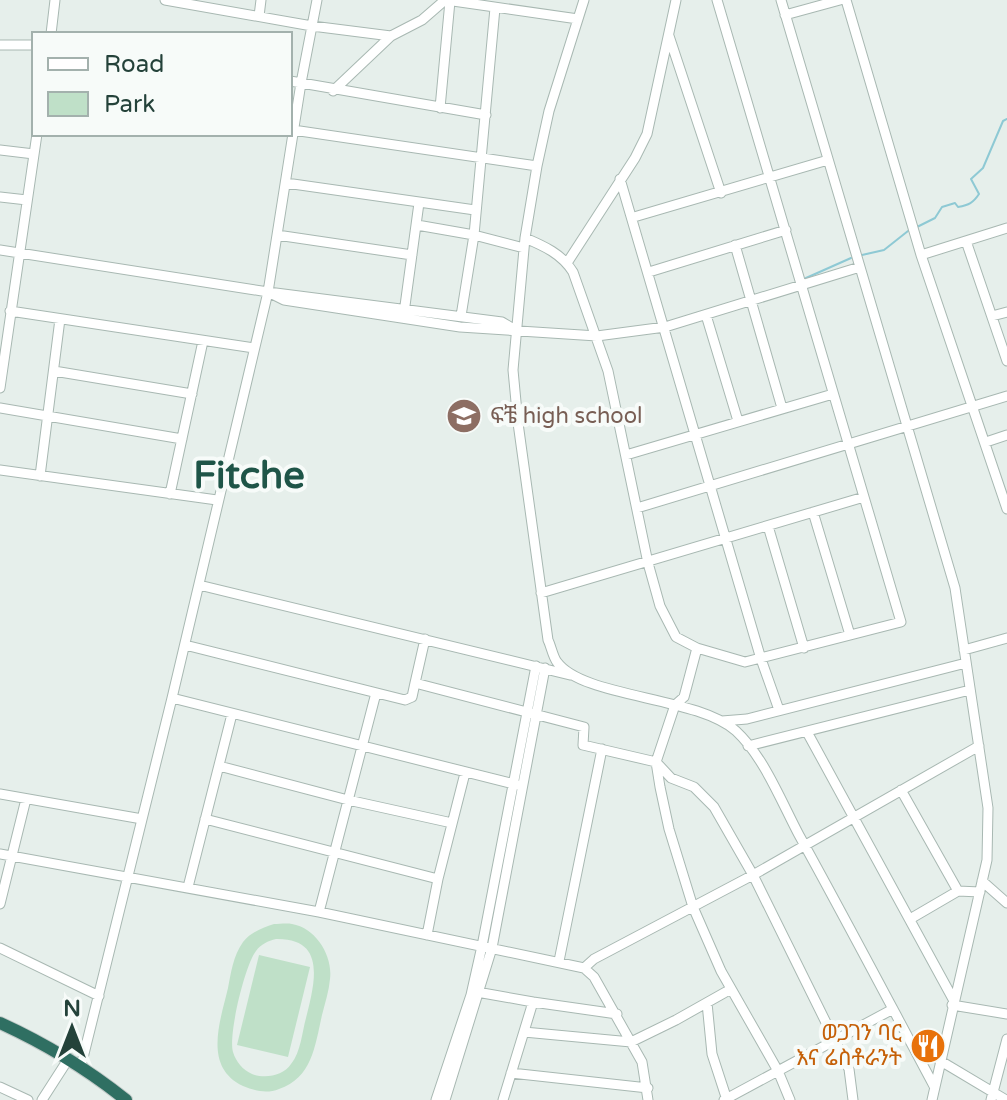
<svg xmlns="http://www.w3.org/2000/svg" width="1007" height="1100" font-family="'Varela Round','Noto Sans Ethiopic',sans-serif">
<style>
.green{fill:#bfe0c8;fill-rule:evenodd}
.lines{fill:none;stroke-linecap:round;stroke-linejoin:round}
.stream{stroke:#8ec9d4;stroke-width:2}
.minor-casing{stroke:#a8b8b2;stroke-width:11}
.highway-casing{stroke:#c2cac8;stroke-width:14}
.minor{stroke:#fff;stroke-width:9}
.highway{stroke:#2f6f62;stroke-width:12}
.labels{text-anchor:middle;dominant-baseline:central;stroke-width:8;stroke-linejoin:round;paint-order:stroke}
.education-label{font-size:22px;fill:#785e54;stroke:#f7fbf9;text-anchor:start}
.food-label{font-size:22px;fill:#c56008;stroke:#f7fbf9;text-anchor:end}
.town-label{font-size:38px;font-weight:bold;fill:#1f5548;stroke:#f7fbf9}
</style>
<rect width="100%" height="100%" fill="#e6efeb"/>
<path class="green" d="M 274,924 C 279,924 287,923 292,924 C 316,928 333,956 330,979 C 329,991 325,1003 322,1015 C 315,1046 312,1078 279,1089 C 267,1094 255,1091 243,1086 C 203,1067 220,1022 228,988 C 231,973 233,956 243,942 C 251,932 262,928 274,924 ZM 276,939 C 328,938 314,985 306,1018 C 302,1032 301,1052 291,1064 C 283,1076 265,1079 252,1074 C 243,1070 236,1062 233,1052 C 228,1035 245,965 256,951 C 261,944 268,941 276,939 Z
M 259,955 L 310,967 L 288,1057 L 237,1045 Z"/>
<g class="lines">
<path class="stream" d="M 917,227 L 935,218 L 942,207 L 955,203 L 958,207 C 969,205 973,203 979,194 L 971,179 L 983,168 L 1003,121 L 1007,119
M 862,255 L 884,250 L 908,231
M 806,278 L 851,258"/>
<defs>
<path id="minor" d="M 165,0 L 312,26 L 391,36
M 446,0 L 578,19
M 584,0 L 549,111 L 537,166 L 525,238 L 513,370 L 518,423 L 548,640 C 551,646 553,657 557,662 C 583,698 697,696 736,731 C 764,757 781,801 799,835 C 845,918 889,1002 934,1086
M 781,0 L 955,588 L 988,808 L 987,860 L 932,1100
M 846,0 L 921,255 L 1007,509
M 785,15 L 840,0
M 259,16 L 261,0
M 51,34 L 55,0
M 669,36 L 721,193
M 0,45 L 34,45
M 290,81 L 486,115
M 333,91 L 391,36 L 422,20 L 445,0
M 440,108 L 450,1
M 293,130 L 537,166
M 0,150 L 34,154
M 620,179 L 761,659 L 779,710
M 286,183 L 475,210
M 0,197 L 27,200
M 634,217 L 828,160
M 417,225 L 474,235 L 524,248
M 277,235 L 412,255
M 525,238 C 544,246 562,254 573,272 L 608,371 L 648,563 L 660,606 L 676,637 L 697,648 L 745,662 L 901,622 L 717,0
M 966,241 L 1007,361
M 735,245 L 782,408
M 0,250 L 268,292 L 502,322 L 517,331
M 921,255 L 1007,228
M 567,263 L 635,158 L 647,134 L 676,0
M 649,272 L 786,230
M 268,292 L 284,300 L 460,327 L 597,336 L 665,327 L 860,267
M 10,311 L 254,348
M 404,313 L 419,203
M 706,315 L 738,421
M 461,316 L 474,235 L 495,8
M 992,316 L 1007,312
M 54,371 L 192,394
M 0,388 L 37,134
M 0,408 L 182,439
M 986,442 L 1007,435
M 626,455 L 833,394
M 0,470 L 217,500
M 40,476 L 60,319
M 170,494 L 203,341
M 637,508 L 1007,396
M 813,512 L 850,635
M 768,526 L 804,648
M 199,585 L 570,675
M 541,593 L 864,497
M 185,645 L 405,700 L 412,697 L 415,683 L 584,727 L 583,745 L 656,762 L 671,778 L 694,787 L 714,807 L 753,875 L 849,1069 L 853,1100
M 697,648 L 684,697 L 675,705 L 656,762 L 660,787 L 669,829 L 693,907 L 721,971 L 778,1071 L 790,1100
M 964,650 L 1007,638
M 415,683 L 425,639
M 172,698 L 518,785
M 722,721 L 747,719 L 966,663
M 807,732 L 953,999
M 748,746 L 970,690
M 219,766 L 348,800 L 452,823
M 901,790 L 958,891
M 0,794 L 142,819
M 205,819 L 438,879
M 0,854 L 319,912 L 584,968 L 594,977 L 642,1062 L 648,1100
M 982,881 L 1007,903
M 188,887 L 232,714
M 0,904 L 26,799
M 319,912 L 376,693
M 910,919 L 958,891 L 980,892
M 427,935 L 438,879 L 465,773
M 0,948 L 99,996
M 559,961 L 602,749
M 584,968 L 594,959 L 753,875 L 979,746
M 477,992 L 533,1002 L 503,1100
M 533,1002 L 617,1014
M 707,1003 L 712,1054 L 727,1100
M 952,1005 L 1007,1014
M 524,1032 L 631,1042 L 676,1020 L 731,989
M 939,1060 L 1006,1100
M 81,1066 L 172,698 L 268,292 L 301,83 L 317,0
M 511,1073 L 648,1088
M 0,1087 L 28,1100
M 42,1100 L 69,1058
M 436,1100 L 471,995 L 482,946 L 536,666
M 445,1100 L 492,948 L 545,668
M 724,1100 L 893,1009
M 991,1100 L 1007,1039"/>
<path id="highway" d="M 0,1023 C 46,1044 86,1068 126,1100"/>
</defs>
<use href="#minor" class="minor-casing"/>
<use href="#highway" class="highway-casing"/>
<use href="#minor" class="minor"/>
<use href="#highway" class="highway"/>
</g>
<defs>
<symbol id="school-disc" viewBox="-11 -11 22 22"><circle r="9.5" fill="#8d6e63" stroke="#f7fbf9"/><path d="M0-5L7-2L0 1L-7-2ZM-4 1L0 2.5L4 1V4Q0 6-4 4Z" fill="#fff"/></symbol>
<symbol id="restaurant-disc" viewBox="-11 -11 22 22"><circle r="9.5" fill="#e8710a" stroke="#f7fbf9"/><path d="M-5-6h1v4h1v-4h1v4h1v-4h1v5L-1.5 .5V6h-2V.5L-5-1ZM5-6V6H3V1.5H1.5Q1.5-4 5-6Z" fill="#fff"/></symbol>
</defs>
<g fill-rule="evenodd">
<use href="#school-disc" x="444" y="396" width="40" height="40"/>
<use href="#restaurant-disc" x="908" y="1026" width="40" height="40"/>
</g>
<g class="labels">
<g class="education-label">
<text x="490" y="416">ፍቼ high school</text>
</g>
<g class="food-label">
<text x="902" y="1033">ወጋገን ባር<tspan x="902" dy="25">እና ሬስቶራንት</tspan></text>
</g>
<g class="town-label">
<text x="249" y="476">Fitche</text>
</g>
</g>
<rect x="32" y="32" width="260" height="104" fill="#f7fbf9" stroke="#a3b1ad" stroke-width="2"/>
<rect x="48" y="58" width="40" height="12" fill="#ffffff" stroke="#a3b1ad" stroke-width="2"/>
<text x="104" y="72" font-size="24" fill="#24423a">Road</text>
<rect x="48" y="92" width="40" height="24" fill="#bfe0c8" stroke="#a3b1ad" stroke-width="2"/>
<text x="104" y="112" font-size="24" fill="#24423a">Park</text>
<g transform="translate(72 1028)" stroke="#f7fbf9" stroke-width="6" paint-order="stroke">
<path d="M0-6L14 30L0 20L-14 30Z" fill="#24423a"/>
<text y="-12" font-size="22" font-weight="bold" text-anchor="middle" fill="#24423a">N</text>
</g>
</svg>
